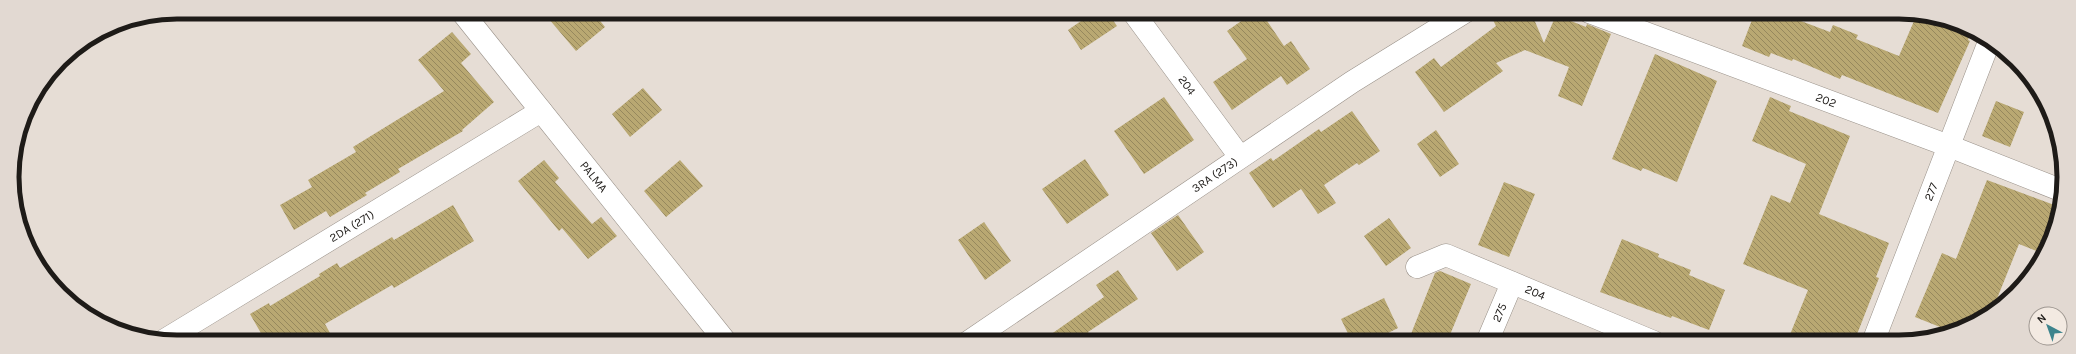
<svg xmlns="http://www.w3.org/2000/svg" width="2076" height="354" font-family="Karla,sans-serif">
<style>
.building{fill:url(#building-back-hatch)}
.lines{fill:none;stroke-linecap:round;stroke-linejoin:round}
.minor-casing{stroke:#999189;stroke-width:23}
.minor{stroke:#fff;stroke-width:22}
.labels{text-anchor:middle;dominant-baseline:central;stroke-width:3.5;stroke-linejoin:round;paint-order:stroke}
.street-label{font-size:12px;fill:#1e1b18;stroke:#f3eae2}
.rim{fill:none;stroke:#1e1b18;stroke-width:5}
</style>
<defs>
<pattern id="building-back-hatch" width="6" height="6" patternUnits="userSpaceOnUse"><rect width="6" height="6" fill="#b9a872"/><path d="M-1 5l2 2M0 0l6 6M5-1l2 2" fill="none" stroke="#96885d"/></pattern>
</defs>
<rect width="100%" height="100%" fill="#e6ddd5"/>
<path class="building" d="M 543,12 L 593,12 L 605,27 L 576,51 Z
M 1094,12 L 1107,12 L 1117,26 L 1081,50 L 1068,30 Z
M 1254,12 L 1261,12 L 1284,46 L 1291,41 L 1310,69 L 1287,85 L 1281,76 L 1232,110 L 1213,82 L 1247,59 L 1227,31 Z
M 1489,12 L 1531,12 L 1544,43 L 1556,15 L 1586,27 L 1587,24 L 1611,34 L 1582,106 L 1558,96 L 1569,67 L 1525,50 L 1496,63 L 1503,71 L 1444,112 L 1415,72 L 1434,58 L 1441,67 L 1496,26 Z
M 1755,12 L 1785,12 L 1785,15 L 1830,32 L 1833,25 L 1858,35 L 1856,39 L 1899,56 L 1917,14 L 1972,29 L 1968,40 L 1970,41 L 1938,113 L 1842,75 L 1840,79 L 1793,59 L 1792,61 L 1771,53 L 1769,57 L 1742,46 Z
M 452,32 L 471,54 L 461,63 L 494,102 L 462,130 L 463,131 L 398,169 L 400,172 L 365,193 L 367,195 L 330,217 L 326,211 L 294,230 L 280,205 L 312,187 L 308,180 L 356,152 L 353,147 L 444,91 L 418,60 Z
M 1655,54 L 1717,81 L 1677,182 L 1643,168 L 1641,171 L 1612,159 Z
M 643,88 L 662,110 L 630,137 L 612,114 Z
M 1164,97 L 1194,140 L 1144,174 L 1114,131 Z
M 1770,97 L 1791,106 L 1789,111 L 1850,136 L 1819,214 L 1889,243 L 1876,277 L 1879,278 L 1854,342 L 1787,342 L 1808,290 L 1743,264 L 1771,195 L 1790,203 L 1806,164 L 1752,141 Z
M 1996,101 L 2024,112 L 2010,147 L 1982,136 Z
M 1352,111 L 1380,151 L 1359,165 L 1357,163 L 1324,185 L 1336,203 L 1318,214 L 1301,189 L 1273,208 L 1249,173 L 1271,158 L 1273,161 L 1319,129 L 1321,132 Z
M 1436,130 L 1459,164 L 1440,177 L 1417,144 Z
M 1085,159 L 1109,195 L 1067,224 L 1042,189 Z
M 544,160 L 559,178 L 555,182 L 592,224 L 601,217 L 617,236 L 588,259 L 562,228 L 559,231 L 518,181 Z
M 680,160 L 703,186 L 666,217 L 644,191 Z
M 1987,180 L 2057,206 L 2039,252 L 2019,244 L 1992,311 L 1972,325 L 1950,331 L 1915,317 L 1942,253 L 1956,259 Z
M 1504,182 L 1535,194 L 1509,257 L 1478,245 Z
M 453,205 L 474,241 L 394,288 L 392,285 L 325,324 L 335,342 L 266,342 L 250,314 L 269,303 L 270,306 L 320,276 L 319,274 L 337,263 L 340,268 L 392,237 L 394,240 Z
M 1178,215 L 1204,252 L 1177,271 L 1151,233 Z
M 1389,218 L 1411,248 L 1386,266 L 1364,236 Z
M 984,222 L 1011,261 L 985,280 L 958,240 Z
M 1622,239 L 1659,254 L 1658,257 L 1691,270 L 1689,275 L 1725,290 L 1709,330 L 1672,316 L 1671,318 L 1600,292 Z
M 1118,270 L 1138,299 L 1088,332 L 1094,342 L 1040,342 L 1104,297 L 1096,285 Z
M 1440,271 L 1471,284 L 1447,342 L 1429,342 L 1411,334 L 1435,273 Z
M 1384,298 L 1398,328 L 1370,342 L 1352,342 L 1341,319 Z"/>
<g class="lines">
<defs>
<g id="minor">
<path id="s1" d="M 462,12 L 726,342"/>
<path id="s2" d="M 1133,12 L 1240,157"/>
<path id="s3" d="M 1589,12 L 1949,146 L 2063,191"/>
<path id="s4" d="M 1417,267 L 1446,255 L 1654,342"/>
<path id="s5" d="M 163,341 L 541,111"/>
<path id="s6" d="M 968,342 L 1352,82 L 1465,12"/>
<path id="s7" d="M 1487,342 L 1512,283"/>
<path id="s8" d="M 1873,342 L 1989,42"/>
</g>
</defs>
<use href="#minor" class="minor-casing"/>
<use href="#minor" class="minor"/>
</g>
<g class="labels">
<g class="street-label">
<text stroke="none"><textPath href="#s2" startOffset="91">204</textPath></text>
<text stroke="none"><textPath href="#s3" startOffset="253">202</textPath></text>
<text stroke="none"><textPath href="#s6" startOffset="298">3RA (273)</textPath></text>
<text stroke="none"><textPath href="#s1" startOffset="211">PALMA</textPath></text>
<text stroke="none"><textPath href="#s8" startOffset="161">277</textPath></text>
<text stroke="none"><textPath href="#s5" startOffset="221">2DA (271)</textPath></text>
<text stroke="none"><textPath href="#s4" startOffset="128">204</textPath></text>
<text stroke="none"><textPath href="#s7" startOffset="32">275</textPath></text>
</g>
</g>
<path d="M0 0H2076V354H0ZM177 19H1899A158 158 0 0 1 2057 177V177A158 158 0 0 1 1899 335H177A158 158 0 0 1 19 177V177A158 158 0 0 1 177 19Z" fill="#e2d9d2" fill-rule="evenodd"/>
<path class="rim" d="M177 19H1899A158 158 0 0 1 2057 177V177A158 158 0 0 1 1899 335H177A158 158 0 0 1 19 177V177A158 158 0 0 1 177 19Z"/>
<g transform="translate(2048 326) rotate(319)"><circle r="19" fill="#f3eae2" stroke="#9e9791"/>
<path d="M0-3L7 15L0 10L-7 15Z" fill="#3d848d"/>
<text y="-6" font-size="11" font-weight="bold" text-anchor="middle" fill="#1e1b18">N</text>
</g>
</svg>
